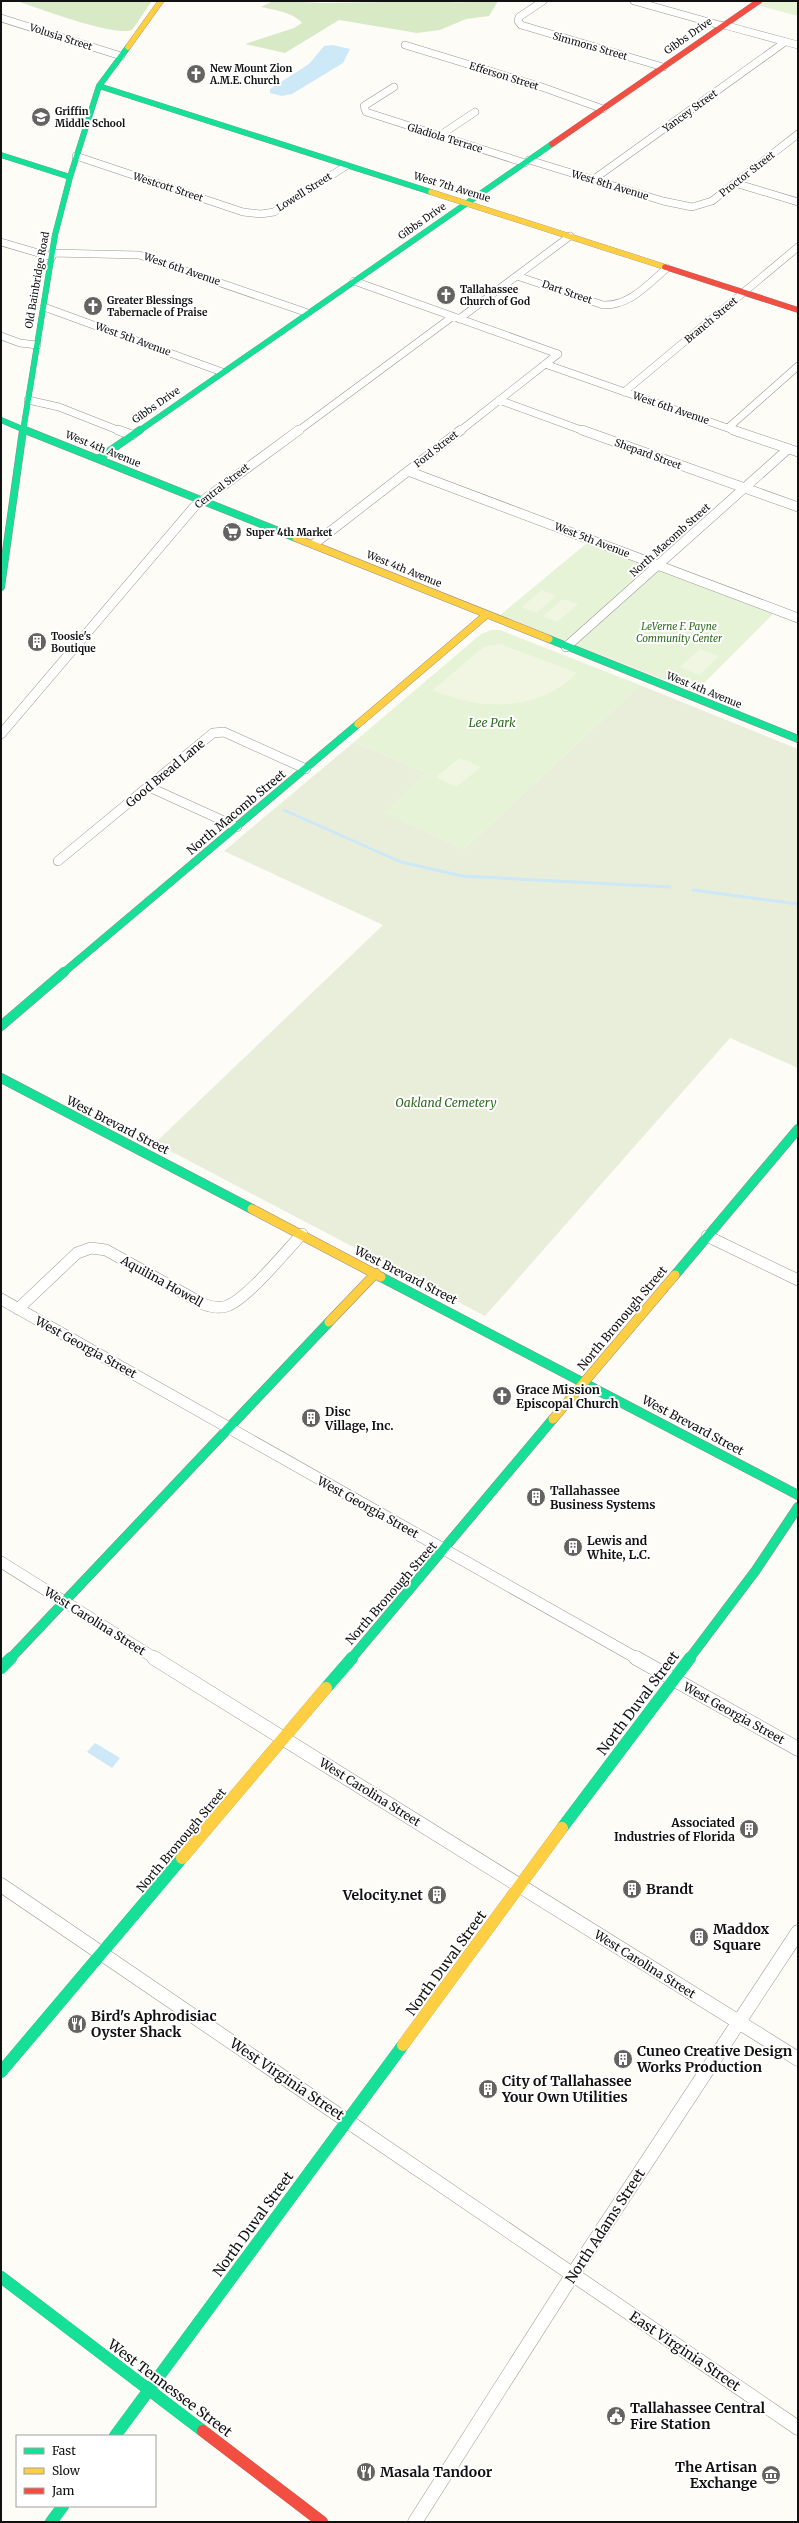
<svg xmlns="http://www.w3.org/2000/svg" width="799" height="2523" font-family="Merriweather,serif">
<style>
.green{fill:#e7f3d7}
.forest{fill:#d8eac5}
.cemetery{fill:#e9eedb}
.pitch{fill:#f0f6e1}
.water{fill:#cde8f7}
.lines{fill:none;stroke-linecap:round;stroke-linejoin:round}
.stream{stroke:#cde8f7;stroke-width:3}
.street-far3-casing{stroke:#979795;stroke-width:8}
.street-far2-casing{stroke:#979795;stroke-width:10}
.street-far1-casing{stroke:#979795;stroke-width:12}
.street-casing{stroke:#979795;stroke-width:15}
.fast-far3-casing{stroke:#8e8d8b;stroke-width:6}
.fast-far2-casing{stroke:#8e8d8b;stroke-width:8}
.fast-far1-casing{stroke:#8e8d8b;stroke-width:10}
.fast-casing{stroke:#8e8d8b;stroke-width:12}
.slow-far3-casing{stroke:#8e8d8b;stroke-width:6}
.slow-far2-casing{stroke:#8e8d8b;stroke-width:8}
.slow-far1-casing{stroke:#8e8d8b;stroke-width:10}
.slow-casing{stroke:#8e8d8b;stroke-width:12}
.jam-far1-casing{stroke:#8e8d8b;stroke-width:6}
.jam-casing{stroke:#8e8d8b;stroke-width:12}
.street-far3{stroke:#fffffe;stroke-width:7}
.street-far2{stroke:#fffffe;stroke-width:9}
.street-far1{stroke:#fffffe;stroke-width:11}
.street{stroke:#fffffe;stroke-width:14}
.fast-far3{stroke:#16e098;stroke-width:5.5}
.fast-far2{stroke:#16e098;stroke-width:7}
.fast-far1{stroke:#16e098;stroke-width:9}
.fast{stroke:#16e098;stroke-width:12}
.slow-far3{stroke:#ffcf43;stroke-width:5.5}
.slow-far2{stroke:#ffcf43;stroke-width:7}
.slow-far1{stroke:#ffcf43;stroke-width:9}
.slow{stroke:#ffcf43;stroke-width:12}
.jam-far1{stroke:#f24e42;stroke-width:5.5}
.jam{stroke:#f24e42;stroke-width:12}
.labels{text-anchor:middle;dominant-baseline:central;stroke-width:4;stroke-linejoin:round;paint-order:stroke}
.far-street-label{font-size:10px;fill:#111;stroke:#fff}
.far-poi-label{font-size:10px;font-weight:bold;fill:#111;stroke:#fff;text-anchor:start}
.far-park-label{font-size:10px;font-style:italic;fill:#2f6b1f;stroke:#fff}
.park-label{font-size:12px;font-style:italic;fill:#2f6b1f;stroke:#fff}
.street-label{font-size:12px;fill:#111;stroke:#fff}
.poi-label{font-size:12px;font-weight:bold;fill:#111;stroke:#fff;text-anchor:start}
.near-street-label{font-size:14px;fill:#111;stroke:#fff}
.near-poi-label{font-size:14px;font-weight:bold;fill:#111;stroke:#fff;text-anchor:start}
</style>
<rect width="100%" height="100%" fill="#fdfcf7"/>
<path class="green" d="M 762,1 L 798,1 L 798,16 L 756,5 Z
M 587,543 L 774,613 L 695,692 L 500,615 Z
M 491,630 L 500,630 L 640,685 L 464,849 L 383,813 L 426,773 L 354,742 L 481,634 Z"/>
<path class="forest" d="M 16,1 L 152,1 L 132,30 C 113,37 39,8 16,1 Z
M 273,1 L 325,3 L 441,1 C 459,4 479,1 498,1 L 489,16 L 466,19 L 440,30 L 417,33 L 339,20 L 285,53 L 245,44 L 294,28 L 302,23 C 293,12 274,10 261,7 Z"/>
<path class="cemetery" d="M 640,685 L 798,749 L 798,1068 L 730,1038 L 485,1316 L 155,1143 L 383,925 L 224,851 L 354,742 L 426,773 L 384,813 L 464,849 Z"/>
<path class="pitch" d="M 542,590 L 556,596 L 536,613 L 522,607 Z
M 563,599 L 578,604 L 557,622 L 543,616 Z
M 500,644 L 577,673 C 538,712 481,711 433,690 L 485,646 Z
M 700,649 L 719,656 L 699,675 L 680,667 Z
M 460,758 L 481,767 L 456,787 L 436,777 Z"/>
<path class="water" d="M 333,45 L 350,49 L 343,63 L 292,94 L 282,96 L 270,93 L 270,89 L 309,64 L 324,46 Z
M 95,1743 L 120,1758 L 112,1768 L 87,1752 Z"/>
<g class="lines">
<path class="stream" d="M 284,810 L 401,862 L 462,876 L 670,887
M 693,890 L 798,904"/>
<defs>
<path id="street-far3" d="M 543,1 L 519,17 L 518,21 L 521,25 L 663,67
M 634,1 L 723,26
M 1,18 L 121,56
M 724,25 L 798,45
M 405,45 L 542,87 L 603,109
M 394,87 L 364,106 L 366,112 L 525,163
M 439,136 L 475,112
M 76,156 L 243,212 L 261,214 L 274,212 L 346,166
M 529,160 L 663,201 L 692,207 L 712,201 L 798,134
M 594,179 L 785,42
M 735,183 L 798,202
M 1,242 L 52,257
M 52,253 L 139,255 L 308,313
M 517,276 L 603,305 C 630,306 648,284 667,268
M 354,281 L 558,354
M 44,307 L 222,372
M 459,319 L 570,236
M 1,336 L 20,343 L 37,345
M 545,364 L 736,431
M 624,392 L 798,247
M 28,400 L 59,407 L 120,431
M 499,400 L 584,431
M 728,428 L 798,366
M 298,431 L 452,317
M 460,431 L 558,354"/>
<path id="street-far2" d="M 118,430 L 132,435
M 582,430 L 798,507
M 733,430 L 798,452
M 408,471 L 798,618
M 314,544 L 461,430
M 566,647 L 788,449
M 1,734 L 194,507 L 299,430
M 149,787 L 237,827
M 58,861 L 213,733 L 224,732 L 306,769"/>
<path id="street-far1" d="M 707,1236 L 798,1280
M 1,1299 L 638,1659
M 18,1309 L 77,1253 L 91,1248 L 106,1250 L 203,1304 C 211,1307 219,1309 227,1306 C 247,1299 286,1251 302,1234
M 1,1562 L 156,1659"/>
<path id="street" d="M 154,1658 L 798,2059
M 636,1658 L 798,1749
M 1,1885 L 798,2428
M 415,2522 L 573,2274 L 798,1932"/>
<path id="fast-far3" d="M 99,86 L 431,192
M 1,155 L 70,177
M 1,420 L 27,431
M 23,431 L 55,235 L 70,177 L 99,86 L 128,47
M 139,431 L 552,144"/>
<path id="fast-far2" d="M 25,430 L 296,538
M 98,459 L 140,430
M 1,587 L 23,430
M 549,639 L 798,739
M 63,973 L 358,724"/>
<path id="fast-far1" d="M 1,1026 L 64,972
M 1,1078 L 252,1209
M 675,1275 L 798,1129
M 381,1277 L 798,1495
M 10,1659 L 329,1322
M 351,1659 L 553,1419
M 689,1659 L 756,1570 L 798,1507"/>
<path id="fast" d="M 1,1668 L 11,1658
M 326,1688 L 352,1658
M 562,1828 L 690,1658
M 1,2072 L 182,1858
M 1,2277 L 203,2431
M 115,2436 L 403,2045
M 51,2522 L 63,2506"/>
<path id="slow-far3" d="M 128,47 L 161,1
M 431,192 L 665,267"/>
<path id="slow-far2" d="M 296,538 L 549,639
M 358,724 L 486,615"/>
<path id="slow-far1" d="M 252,1209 L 381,1277
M 329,1322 L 376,1273
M 553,1419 L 675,1275"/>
<path id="slow" d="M 182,1858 L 326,1688
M 403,2045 L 562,1828"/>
<path id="jam-far1" d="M 552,144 L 759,1
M 665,267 L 798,310"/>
<path id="jam" d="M 203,2431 L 322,2522"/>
</defs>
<use href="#street-far3" class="street-far3-casing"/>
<use href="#street-far2" class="street-far2-casing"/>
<use href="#street-far1" class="street-far1-casing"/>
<use href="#street" class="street-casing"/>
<use href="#fast-far3" class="fast-far3-casing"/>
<use href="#fast-far2" class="fast-far2-casing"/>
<use href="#fast-far1" class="fast-far1-casing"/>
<use href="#fast" class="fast-casing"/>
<use href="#slow-far3" class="slow-far3-casing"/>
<use href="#slow-far2" class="slow-far2-casing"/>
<use href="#slow-far1" class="slow-far1-casing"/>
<use href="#slow" class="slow-casing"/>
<use href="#jam-far1" class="jam-far1-casing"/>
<use href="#jam" class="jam-casing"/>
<use href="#street-far3" class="street-far3"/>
<use href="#street-far2" class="street-far2"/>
<use href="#street-far1" class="street-far1"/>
<use href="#street" class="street"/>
<use href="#fast-far3" class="fast-far3"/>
<use href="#fast-far2" class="fast-far2"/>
<use href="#fast-far1" class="fast-far1"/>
<use href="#fast" class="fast"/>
<use href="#slow-far3" class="slow-far3"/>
<use href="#slow-far2" class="slow-far2"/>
<use href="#slow-far1" class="slow-far1"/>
<use href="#slow" class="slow"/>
<use href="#jam-far1" class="jam-far1"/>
<use href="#jam" class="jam"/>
</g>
<defs>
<symbol id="church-disc" viewBox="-11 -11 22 22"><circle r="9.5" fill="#646362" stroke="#fff"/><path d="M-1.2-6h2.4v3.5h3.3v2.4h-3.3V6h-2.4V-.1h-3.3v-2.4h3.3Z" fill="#fff"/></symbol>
<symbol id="school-disc" viewBox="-11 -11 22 22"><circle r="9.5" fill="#646362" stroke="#fff"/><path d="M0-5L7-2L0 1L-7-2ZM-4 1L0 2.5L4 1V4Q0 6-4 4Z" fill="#fff"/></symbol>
<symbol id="supermarket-disc" viewBox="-11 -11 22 22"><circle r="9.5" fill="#646362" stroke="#fff"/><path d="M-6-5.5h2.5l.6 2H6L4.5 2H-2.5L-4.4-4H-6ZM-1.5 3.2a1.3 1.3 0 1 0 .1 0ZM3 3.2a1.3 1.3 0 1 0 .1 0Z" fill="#fff"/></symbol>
<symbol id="building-disc" viewBox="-11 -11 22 22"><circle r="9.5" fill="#646362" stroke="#fff"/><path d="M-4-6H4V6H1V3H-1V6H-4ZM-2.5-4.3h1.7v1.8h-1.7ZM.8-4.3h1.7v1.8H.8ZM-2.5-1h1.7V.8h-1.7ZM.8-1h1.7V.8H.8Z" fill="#fff"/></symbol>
<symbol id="restaurant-disc" viewBox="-11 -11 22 22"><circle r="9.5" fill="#646362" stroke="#fff"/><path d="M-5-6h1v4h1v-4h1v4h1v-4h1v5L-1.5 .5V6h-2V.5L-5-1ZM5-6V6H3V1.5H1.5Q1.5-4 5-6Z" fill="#fff"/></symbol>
<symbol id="civic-disc" viewBox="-11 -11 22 22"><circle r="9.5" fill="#646362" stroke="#fff"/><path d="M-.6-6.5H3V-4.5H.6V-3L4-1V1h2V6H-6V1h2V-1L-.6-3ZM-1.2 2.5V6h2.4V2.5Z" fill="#fff"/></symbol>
<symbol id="museum-disc" viewBox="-11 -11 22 22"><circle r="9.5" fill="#646362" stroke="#fff"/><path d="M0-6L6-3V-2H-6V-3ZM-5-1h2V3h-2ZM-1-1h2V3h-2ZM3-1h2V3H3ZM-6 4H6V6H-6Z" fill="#fff"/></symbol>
</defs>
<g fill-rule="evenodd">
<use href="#church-disc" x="185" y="63" width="22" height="22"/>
<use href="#school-disc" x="30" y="106" width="22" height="22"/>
<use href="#church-disc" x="435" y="284" width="22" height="22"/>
<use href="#church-disc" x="82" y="295" width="22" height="22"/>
<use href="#supermarket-disc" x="221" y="521" width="22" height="22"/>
<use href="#building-disc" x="26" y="631" width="22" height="22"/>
<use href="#church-disc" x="491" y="1385" width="22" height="22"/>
<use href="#building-disc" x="300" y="1407" width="22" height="22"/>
<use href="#building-disc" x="525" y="1486" width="22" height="22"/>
<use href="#building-disc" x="562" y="1536" width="22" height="22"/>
<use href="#building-disc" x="738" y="1818" width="22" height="22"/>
<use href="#building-disc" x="621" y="1878" width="22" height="22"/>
<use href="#building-disc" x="426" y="1884" width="22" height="22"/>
<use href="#building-disc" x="688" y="1926" width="22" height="22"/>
<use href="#restaurant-disc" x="66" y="2013" width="22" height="22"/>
<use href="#building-disc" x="612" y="2048" width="22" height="22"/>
<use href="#building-disc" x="477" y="2078" width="22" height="22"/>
<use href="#civic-disc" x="605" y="2405" width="22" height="22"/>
<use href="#restaurant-disc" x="355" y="2461" width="22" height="22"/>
<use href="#museum-disc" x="760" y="2464" width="22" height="22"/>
</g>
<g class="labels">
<g class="far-street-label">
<text transform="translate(688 36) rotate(-35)">Gibbs Drive</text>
<text transform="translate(61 37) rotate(18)">Volusia Street</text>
<text transform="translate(590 46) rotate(16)">Simmons Street</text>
<text transform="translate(504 76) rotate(17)">Efferson Street</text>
<text transform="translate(690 111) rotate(-36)">Yancey Street</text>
<text transform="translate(445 138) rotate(17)">Gladiola Terrace</text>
<text transform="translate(747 174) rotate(-38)">Proctor Street</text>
<text transform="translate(610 185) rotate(17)">West 8th Avenue</text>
<text transform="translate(168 187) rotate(18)">Westcott Street</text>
<text transform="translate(452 187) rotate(17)">West 7th Avenue</text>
<text transform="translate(304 192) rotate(-32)">Lowell Street</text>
<text transform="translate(422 221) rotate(-35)">Gibbs Drive</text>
<text transform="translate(182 269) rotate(19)">West 6th Avenue</text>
<text transform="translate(37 280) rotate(-80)">Old Bainbridge Road</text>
<text transform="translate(567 292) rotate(19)">Dart Street</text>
<text transform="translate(711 320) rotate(-40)">Branch Street</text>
<text transform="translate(133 339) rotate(20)">West 5th Avenue</text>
<text transform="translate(156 405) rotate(-35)">Gibbs Drive</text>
<text transform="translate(671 408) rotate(19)">West 6th Avenue</text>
<text transform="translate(103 449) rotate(22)">West 4th Avenue</text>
<text transform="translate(436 449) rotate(-38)">Ford Street</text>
<text transform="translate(648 454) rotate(20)">Shepard Street</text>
<text transform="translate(222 486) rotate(-38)">Central Street</text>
<text transform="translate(592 540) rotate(21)">West 5th Avenue</text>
<text transform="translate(670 540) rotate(-42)">North Macomb Street</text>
<text transform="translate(404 569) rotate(22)">West 4th Avenue</text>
<text transform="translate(704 690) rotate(22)">West 4th Avenue</text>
</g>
<g class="far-poi-label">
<text x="210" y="68">New Mount Zion<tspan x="210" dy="12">A.M.E. Church</tspan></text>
<text x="55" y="111">Griffin<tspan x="55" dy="12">Middle School</tspan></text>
<text x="460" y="289">Tallahassee<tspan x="460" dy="12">Church of God</tspan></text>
<text x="107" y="300">Greater Blessings<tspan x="107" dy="12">Tabernacle of Praise</tspan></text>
<text x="246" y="532">Super 4th Market</text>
<text x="51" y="636">Toosie's<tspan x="51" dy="12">Boutique</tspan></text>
</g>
<g class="far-park-label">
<text x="679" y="626">LeVerne F. Payne<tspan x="679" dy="12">Community Center</tspan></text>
</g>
<g class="park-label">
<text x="492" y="722">Lee Park</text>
<text x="446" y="1102">Oakland Cemetery</text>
</g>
<g class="street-label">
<text transform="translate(165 773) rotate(-40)">Good Bread Lane</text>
<text transform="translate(236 812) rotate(-40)">North Macomb Street</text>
<text transform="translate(118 1125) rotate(27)">West Brevard Street</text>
<text transform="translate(406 1275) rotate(27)">West Brevard Street</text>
<text transform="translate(162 1281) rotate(29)">Aquilina Howell</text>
<text transform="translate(622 1318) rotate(-50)">North Bronough Street</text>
<text transform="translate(86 1347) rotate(29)">West Georgia Street</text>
<text transform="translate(693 1425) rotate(28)">West Brevard Street</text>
<text transform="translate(368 1507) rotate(29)">West Georgia Street</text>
<text transform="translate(391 1593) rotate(-49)">North Bronough Street</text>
<text transform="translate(95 1621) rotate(32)">West Carolina Street</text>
<text transform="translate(734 1713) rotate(29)">West Georgia Street</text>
<text transform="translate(370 1792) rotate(32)">West Carolina Street</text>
<text transform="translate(181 1840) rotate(-50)">North Bronough Street</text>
<text transform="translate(645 1964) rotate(32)">West Carolina Street</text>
</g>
<g class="poi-label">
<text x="516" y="1389">Grace Mission<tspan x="516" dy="14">Episcopal Church</tspan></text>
<text x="325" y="1411">Disc<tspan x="325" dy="14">Village, Inc.</tspan></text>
<text x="550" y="1490">Tallahassee<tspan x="550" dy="14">Business Systems</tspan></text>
<text x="587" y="1540">Lewis and<tspan x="587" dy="14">White, L.C.</tspan></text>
<text x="735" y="1822" text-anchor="end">Associated<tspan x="735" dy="14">Industries of Florida</tspan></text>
</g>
<g class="near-street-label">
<text transform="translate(638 1703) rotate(-53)">North Duval Street</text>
<text transform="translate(446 1963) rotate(-54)">North Duval Street</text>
<text transform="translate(287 2079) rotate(34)">West Virginia Street</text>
<text transform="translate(253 2224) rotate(-54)">North Duval Street</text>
<text transform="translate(605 2226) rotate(-57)">North Adams Street</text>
<text transform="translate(685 2351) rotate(34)">East Virginia Street</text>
<text transform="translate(170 2388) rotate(37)">West Tennessee Street</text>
</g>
<g class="near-poi-label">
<text x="646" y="1889">Brandt</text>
<text x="423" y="1895" text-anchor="end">Velocity.net</text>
<text x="713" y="1929">Maddox<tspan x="713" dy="16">Square</tspan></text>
<text x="91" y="2016">Bird's Aphrodisiac<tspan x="91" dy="16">Oyster Shack</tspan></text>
<text x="637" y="2051">Cuneo Creative Design<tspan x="637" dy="16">Works Production</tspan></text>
<text x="502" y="2081">City of Tallahassee<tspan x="502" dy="16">Your Own Utilities</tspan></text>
<text x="630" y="2408">Tallahassee Central<tspan x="630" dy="16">Fire Station</tspan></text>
<text x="757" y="2467" text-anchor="end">The Artisan<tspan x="757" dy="16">Exchange</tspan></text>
<text x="380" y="2472">Masala Tandoor</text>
</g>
</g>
<rect width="799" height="2523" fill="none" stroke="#111111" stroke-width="4"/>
<rect x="16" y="2435" width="140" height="72" fill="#ffffff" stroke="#a0a0a0"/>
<rect x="24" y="2448" width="20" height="6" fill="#16e098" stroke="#a0a0a0"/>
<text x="52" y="2455" font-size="12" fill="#111111">Fast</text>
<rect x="24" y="2468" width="20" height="6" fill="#ffcf43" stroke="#a0a0a0"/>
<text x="52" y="2475" font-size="12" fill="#111111">Slow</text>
<rect x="24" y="2488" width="20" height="6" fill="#f24e42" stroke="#a0a0a0"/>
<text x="52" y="2495" font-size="12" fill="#111111">Jam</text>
</svg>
